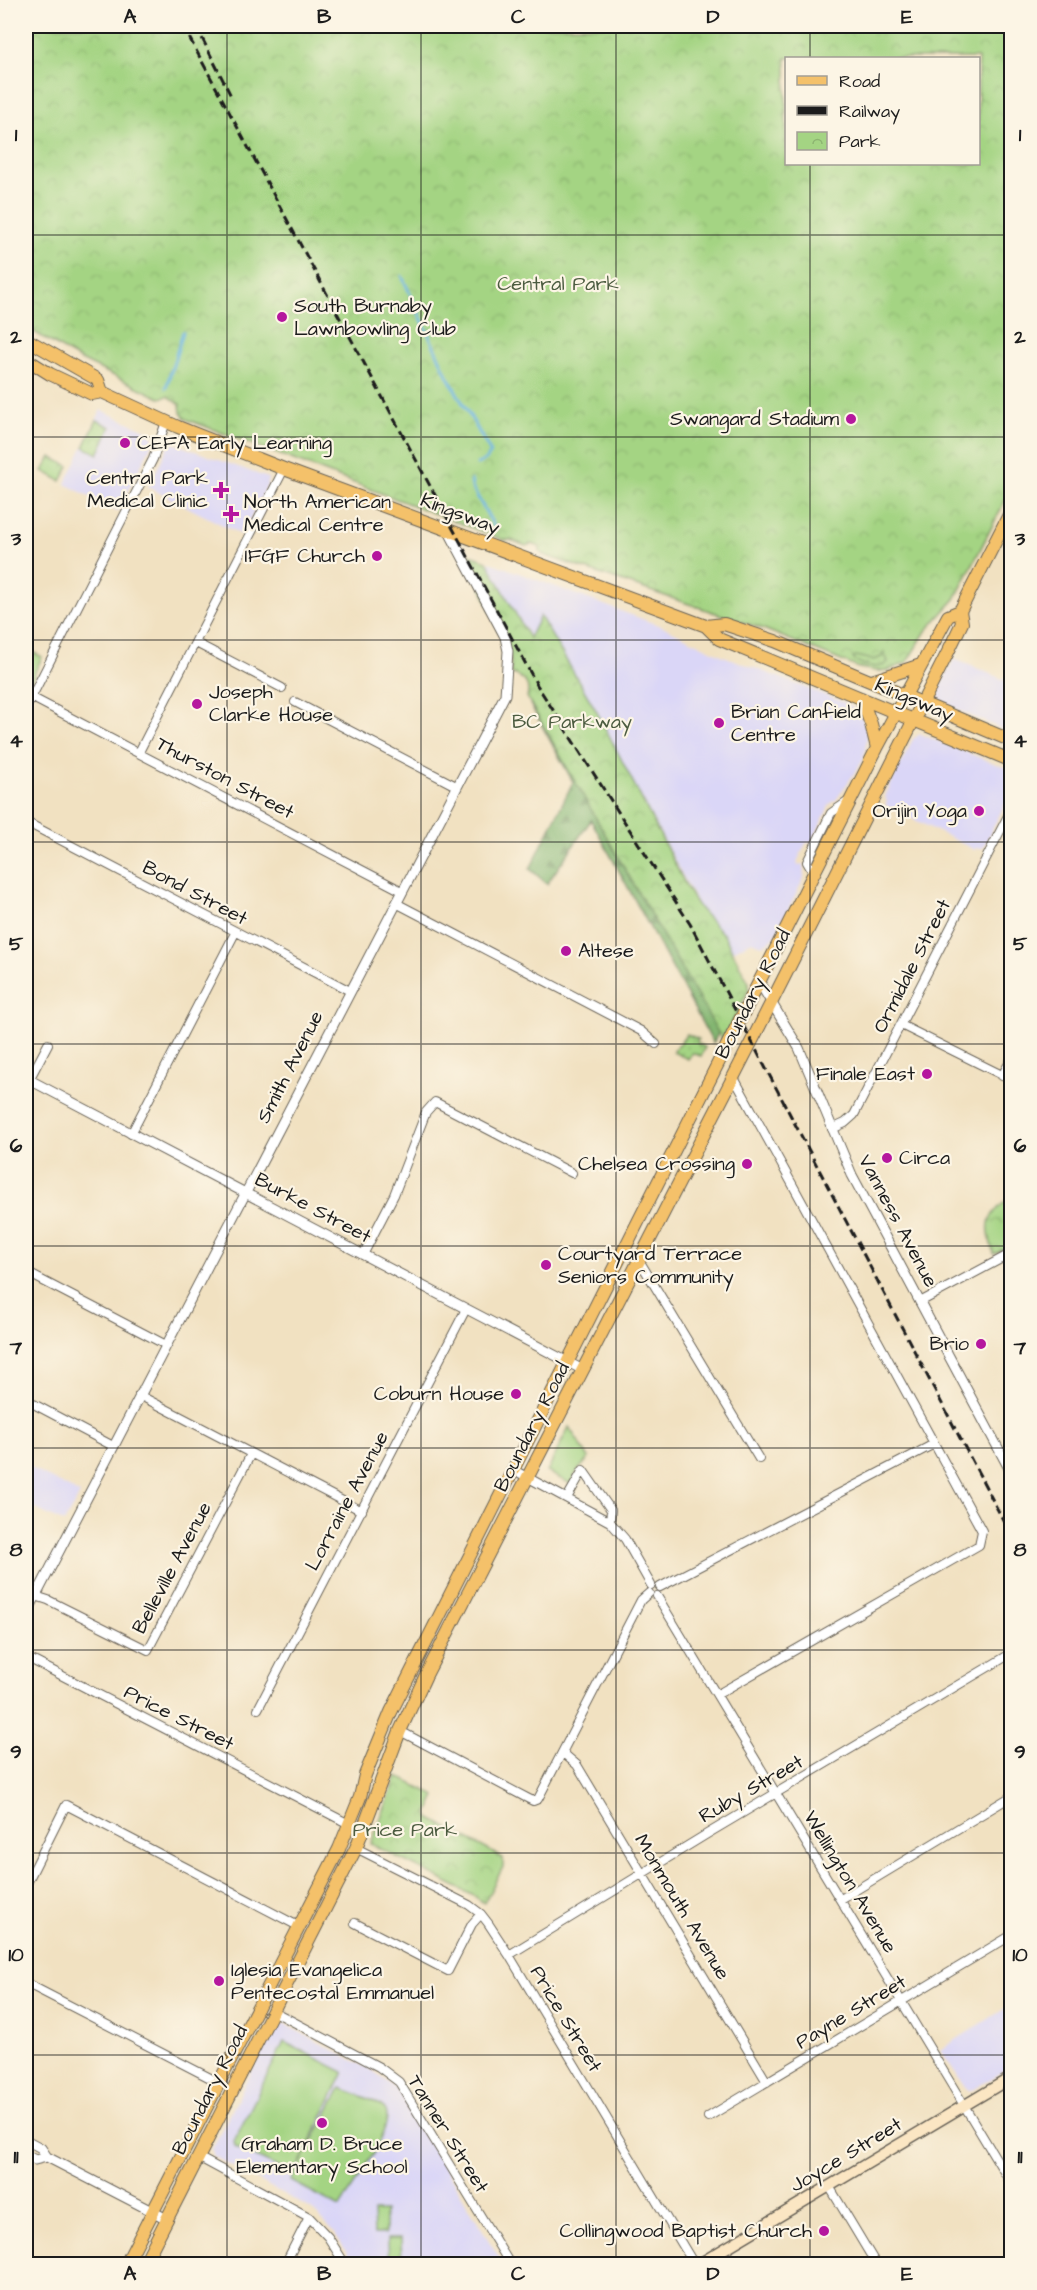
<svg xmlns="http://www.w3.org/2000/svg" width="1037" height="2290" font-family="'Architects Daughter',sans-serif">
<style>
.built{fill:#dad6f7}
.grass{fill:#a4d483;stroke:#607850;stroke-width:1.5}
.forest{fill:url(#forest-firs);stroke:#506946;stroke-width:1.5}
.park{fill:url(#park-crowns);stroke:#607850;stroke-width:1.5;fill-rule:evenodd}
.garden{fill:url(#garden-dots);stroke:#607850;stroke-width:1.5}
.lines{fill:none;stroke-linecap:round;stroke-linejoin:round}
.stream{stroke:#67b4e1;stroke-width:3}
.minor-casing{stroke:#676156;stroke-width:10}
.tertiary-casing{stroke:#676156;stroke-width:11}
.secondary-casing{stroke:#676156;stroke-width:13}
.primary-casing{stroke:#676156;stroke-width:14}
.minor{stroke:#fff;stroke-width:8}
.tertiary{stroke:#fff;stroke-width:9}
.secondary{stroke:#fbe6c3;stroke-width:10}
.primary{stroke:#f4c16a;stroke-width:12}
.rail{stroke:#1c1c1c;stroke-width:3;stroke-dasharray:9 4.5;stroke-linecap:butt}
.grid{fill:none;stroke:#1c1c1c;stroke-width:1.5;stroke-opacity:0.55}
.poi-dot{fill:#b5179e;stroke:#fcf5e5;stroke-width:2}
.labels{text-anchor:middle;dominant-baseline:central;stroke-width:4.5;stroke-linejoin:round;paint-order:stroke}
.park-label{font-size:20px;fill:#4c5c40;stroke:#fcf5e5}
.poi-label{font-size:20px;fill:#1c1c1c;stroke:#fcf5e5;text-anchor:start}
.street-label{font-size:20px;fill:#1c1c1c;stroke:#fcf5e5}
.neatline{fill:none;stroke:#1c1c1c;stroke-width:2}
.grid-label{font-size:20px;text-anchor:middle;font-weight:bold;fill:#1c1c1c}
</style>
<defs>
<pattern id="forest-firs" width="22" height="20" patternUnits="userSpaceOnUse" patternTransform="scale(1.5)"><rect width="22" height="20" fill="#83b671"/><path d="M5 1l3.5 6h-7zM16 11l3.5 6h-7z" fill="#6a935c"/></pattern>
<pattern id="park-crowns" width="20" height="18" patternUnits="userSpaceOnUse" patternTransform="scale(1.5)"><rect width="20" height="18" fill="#a4d483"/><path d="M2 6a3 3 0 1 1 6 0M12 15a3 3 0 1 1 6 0" fill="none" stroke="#8db571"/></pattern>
<pattern id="garden-dots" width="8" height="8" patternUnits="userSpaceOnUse" patternTransform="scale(1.5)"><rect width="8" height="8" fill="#a4d483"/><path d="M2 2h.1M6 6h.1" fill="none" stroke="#8db571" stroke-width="1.8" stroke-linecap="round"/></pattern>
</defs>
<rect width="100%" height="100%" fill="#fcf5e5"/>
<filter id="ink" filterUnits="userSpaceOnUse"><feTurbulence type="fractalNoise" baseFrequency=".0167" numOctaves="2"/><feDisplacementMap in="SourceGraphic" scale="12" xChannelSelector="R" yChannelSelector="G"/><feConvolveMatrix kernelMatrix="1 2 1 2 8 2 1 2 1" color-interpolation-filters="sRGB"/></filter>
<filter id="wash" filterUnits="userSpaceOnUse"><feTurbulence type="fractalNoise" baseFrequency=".008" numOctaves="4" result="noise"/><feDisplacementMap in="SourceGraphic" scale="24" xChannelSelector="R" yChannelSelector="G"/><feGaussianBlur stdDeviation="1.35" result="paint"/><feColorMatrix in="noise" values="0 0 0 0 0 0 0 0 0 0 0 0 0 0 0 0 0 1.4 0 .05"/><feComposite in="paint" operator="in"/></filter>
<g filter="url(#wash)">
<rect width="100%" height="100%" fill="#f1e1c1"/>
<path class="built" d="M 101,410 L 150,432 L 154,440 L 118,511 L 65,484 Z
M 173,443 L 268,478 L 267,486 L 242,535 L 148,487 L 168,447 Z
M 487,561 L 666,628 L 721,655 L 848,704 L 859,712 L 868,730 L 864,759 L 836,800 L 830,804 L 812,842 L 806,843 L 797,862 L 798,865 L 803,864 L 804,878 L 775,936 L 769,942 L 762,945 L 752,941 L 733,951 L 724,935 L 700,909 L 596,710 L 540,616 L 530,638 Z
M 955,659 L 1011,683 L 1011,733 L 940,702 L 938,691 L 953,661 Z
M 920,734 L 1011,770 L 1011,792 L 983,848 L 976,848 L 975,850 L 885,805 L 887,802 L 885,796 L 913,739 Z
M 27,1466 L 80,1494 L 64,1523 L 26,1504 Z
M 1006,2008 L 1011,2017 L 1011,2066 L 974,2089 L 968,2091 L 940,2050 Z
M 278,2024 L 286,2025 L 373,2071 L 395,2087 L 402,2096 L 503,2264 L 354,2264 L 334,2232 L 311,2209 L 213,2156 L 212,2149 L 274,2028 Z"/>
<path class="grass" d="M 569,1427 L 589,1458 L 576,1473 L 571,1484 L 547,1472 Z
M 284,2042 L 344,2072 L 294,2175 L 235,2147 L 234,2141 Z
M 341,2088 C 351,2092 382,2102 386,2111 C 394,2128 350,2191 340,2207 L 291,2181 Z
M 388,2238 L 401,2238 L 402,2264 L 389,2264 Z"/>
<path class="forest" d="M 540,699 L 731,1010 L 713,1043 L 591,820 L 547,884 L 530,869 L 573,782 L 530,704 Z"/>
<path class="park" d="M 26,26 L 1011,26 L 1011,489 L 955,599 L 926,631 L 907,662 L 890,670 L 876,671 L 859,668 L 766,630 L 544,555 L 540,552 L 540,547 L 531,544 L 526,546 L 511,540 L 504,540 L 186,419 L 181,413 L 180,404 L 168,396 L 160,398 L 79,359 L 26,327 ZM 786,58 L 978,58 L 978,164 L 786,164 Z
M 97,420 L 111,427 L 98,454 L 84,447 Z
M 51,457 L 69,466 L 61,481 L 43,471 Z
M 467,553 L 487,561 L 529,638 L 540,616 L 596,710 L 692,897 L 700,909 L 724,935 L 749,983 L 749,989 L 723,1041 L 527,697 C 531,683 523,678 511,673 L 511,661 Z
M 26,648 L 42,657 L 26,692 Z
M 1011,1197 L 1011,1246 L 994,1254 C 984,1224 986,1216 1011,1197 Z
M 397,1776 L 436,1796 L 428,1813 L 429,1818 L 503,1858 L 503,1867 L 484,1903 L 474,1896 L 371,1844 Z
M 373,2211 L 385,2211 L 385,2234 L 374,2234 Z"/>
<path class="garden" d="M 884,652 L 888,662 C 879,671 865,665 855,661 L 853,658 L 856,656 L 873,660 L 882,657 Z
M 687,1034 L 698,1039 L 697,1043 L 705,1047 L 701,1056 L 692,1053 L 688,1059 L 673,1052 Z"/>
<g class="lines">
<path class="stream" d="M 402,276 L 448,377 L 491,453 L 486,460 L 477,464
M 166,388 L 183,332
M 471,480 L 472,487 L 495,528"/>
</g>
</g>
<g filter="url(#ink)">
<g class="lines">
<defs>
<path id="minor" d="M 196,643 L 282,688
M 31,697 L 402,891
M 295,702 L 456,786
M 26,708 L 153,459 L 166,422
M 139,752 L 284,469
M 26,822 L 350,991
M 814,874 L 807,862 L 831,813 L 847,802
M 396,903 L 641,1031 L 656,1044
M 901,1025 L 1012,1080
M 1002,1076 L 1012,1058
M 29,1080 L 48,1044
M 832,1129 L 845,1123 L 854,1115 L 1012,808
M 131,1134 L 235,933
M 624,1252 L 639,1260 L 759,1459
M 363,1255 L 394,1195 L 426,1112 L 435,1102 L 572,1173
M 26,1272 L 166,1345
M 920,1302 L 1012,1253
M 139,1395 L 362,1511
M 26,1400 L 113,1446
M 512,1469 L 610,1522 L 625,1539 L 651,1585
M 567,1498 L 583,1470 L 611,1510 L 610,1522
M 660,1587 L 934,1444
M 26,1593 L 48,1600 L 148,1650 L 251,1454
M 657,1596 L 1012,2185
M 26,1657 L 349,1824
M 718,1694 L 979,1545 L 982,1531 L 733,1076
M 258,1709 L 466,1309
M 400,1731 L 527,1798 L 533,1801 L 538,1799 L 641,1600 L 649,1593
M 563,1753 L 577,1765 L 767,2082
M 356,1848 L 469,1905 L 481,1914 L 488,1923 L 509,1955 L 694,2264
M 26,1885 L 66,1805 L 300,1927
M 841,1899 L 1012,1796
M 355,1923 L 448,1971 L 472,1924 L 481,1914
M 509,1955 L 707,1834 L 1012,1653
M 26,1983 L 220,2083
M 273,2011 L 379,2067 L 399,2082 L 510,2264
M 708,2117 L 1012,1935
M 198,2157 L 309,2217 L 328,2237 L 345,2264
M 829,2186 L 876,2264
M 285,2264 L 309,2217"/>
<path id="tertiary" d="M 759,982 L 799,1048 L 852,1175 L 1012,1474
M 26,1078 L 583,1370
M 26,1615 L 505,695 L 508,651 L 505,637 L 448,530
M 26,2140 L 41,2148 L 47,2157 L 167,2219
M 26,2155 L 35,2160 L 47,2157"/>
<path id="secondary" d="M 699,2264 L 1012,2077"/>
<path id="primary" d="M 26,339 L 98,380 L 102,392
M 26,359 L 50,374 L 92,394 L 102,392 L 178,427 L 284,469 L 706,626 L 719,639 L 1012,761
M 706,626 L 724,624 L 775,641 L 1012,741
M 872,681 L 921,665
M 861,698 L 871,724 L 877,748
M 126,2264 L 339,1849 L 360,1797 L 365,1775 L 391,1712 L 877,748 L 948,616 L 960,611
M 144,2264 L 356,1848 L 400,1731 L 426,1675 L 757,1031 L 948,652 L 962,623 L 960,611 L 1012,509"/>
</defs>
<use href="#minor" class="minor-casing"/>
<use href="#tertiary" class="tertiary-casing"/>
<use href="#secondary" class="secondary-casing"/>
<use href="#primary" class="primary-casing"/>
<use href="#minor" class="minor"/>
<use href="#tertiary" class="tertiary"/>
<use href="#secondary" class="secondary"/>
<use href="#primary" class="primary"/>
<path class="rail" d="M 183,26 L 537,685 L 690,924 L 1012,1537
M 196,26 L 232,98"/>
</g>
</g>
<path class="grid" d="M 227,26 L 227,2264M 421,26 L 421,2264M 616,26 L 616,2264M 810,26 L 810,58M 810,164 L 810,2264M 26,235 L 1012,235M 26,437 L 1012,437M 26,640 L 1012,640M 26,842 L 1012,842M 26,1044 L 1012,1044M 26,1246 L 1012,1246M 26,1448 L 1012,1448M 26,1650 L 1012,1650M 26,1853 L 1012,1853M 26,2055 L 1012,2055"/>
<g class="poi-dot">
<circle cx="282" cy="317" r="6"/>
<circle cx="851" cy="419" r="6"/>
<circle cx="125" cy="443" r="6"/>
<path d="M218 481h6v6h6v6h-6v6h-6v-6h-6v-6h6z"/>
<path d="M228 505h6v6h6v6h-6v6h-6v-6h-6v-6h6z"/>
<circle cx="377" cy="556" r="6"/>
<circle cx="197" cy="704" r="6"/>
<circle cx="719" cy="723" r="6"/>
<circle cx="979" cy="811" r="6"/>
<circle cx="566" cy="951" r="6"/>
<circle cx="927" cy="1074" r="6"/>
<circle cx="887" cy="1158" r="6"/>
<circle cx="747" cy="1164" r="6"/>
<circle cx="546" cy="1265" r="6"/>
<circle cx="981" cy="1344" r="6"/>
<circle cx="516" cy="1394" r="6"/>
<circle cx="219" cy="1981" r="6"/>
<circle cx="322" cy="2123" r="6"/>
<circle cx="824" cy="2231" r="6"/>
</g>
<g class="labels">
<g class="park-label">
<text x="558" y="284">Central Park</text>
<text x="572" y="722">BC Parkway</text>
<text x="405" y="1830">Price Park</text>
</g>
<g class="poi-label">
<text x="294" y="306">South Burnaby<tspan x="294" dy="23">Lawnbowling Club</tspan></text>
<text x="839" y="419" text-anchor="end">Swangard Stadium</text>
<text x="137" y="443">CEFA Early Learning</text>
<text x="208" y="478" text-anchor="end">Central Park<tspan x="208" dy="23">Medical Clinic</tspan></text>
<text x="244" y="502">North American<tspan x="244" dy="23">Medical Centre</tspan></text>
<text x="365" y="556" text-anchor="end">IFGF Church</text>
<text x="209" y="692">Joseph<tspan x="209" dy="23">Clarke House</tspan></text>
<text x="731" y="712">Brian Canfield<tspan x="731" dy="23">Centre</tspan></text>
<text x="967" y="811" text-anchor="end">Orijin Yoga</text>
<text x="578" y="951">Altese</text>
<text x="915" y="1074" text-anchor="end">Finale East</text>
<text x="899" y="1158">Circa</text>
<text x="735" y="1164" text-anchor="end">Chelsea Crossing</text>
<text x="558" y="1254">Courtyard Terrace<tspan x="558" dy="23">Seniors Community</tspan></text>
<text x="969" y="1344" text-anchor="end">Brio</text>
<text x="504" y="1394" text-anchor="end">Coburn House</text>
<text x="231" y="1970">Iglesia Evangelica<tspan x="231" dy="23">Pentecostal Emmanuel</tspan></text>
<text x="322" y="2144" text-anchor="middle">Graham D. Bruce<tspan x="322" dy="23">Elementary School</tspan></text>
<text x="812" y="2231" text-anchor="end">Collingwood Baptist Church</text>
</g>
<g class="street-label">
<text transform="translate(460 514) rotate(21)">Kingsway</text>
<text transform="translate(914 700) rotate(23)">Kingsway</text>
<text transform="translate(225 778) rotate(28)">Thurston Street</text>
<text transform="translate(195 893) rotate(28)">Bond Street</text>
<text transform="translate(912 966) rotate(-63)">Ormidale Street</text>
<text transform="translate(753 994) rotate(-63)">Boundary Road</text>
<text transform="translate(290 1067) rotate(-63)">Smith Avenue</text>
<text transform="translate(313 1208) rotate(28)">Burke Street</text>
<text transform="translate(898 1221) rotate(62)">Vanness Avenue</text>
<text transform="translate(532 1427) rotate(-63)">Boundary Road</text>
<text transform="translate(347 1501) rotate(-62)">Lorraine Avenue</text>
<text transform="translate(172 1568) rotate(-62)">Belleville Avenue</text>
<text transform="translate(179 1718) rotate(27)">Price Street</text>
<text transform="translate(751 1789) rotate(-30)">Ruby Street</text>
<text transform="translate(850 1882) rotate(59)">Wellington Avenue</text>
<text transform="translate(682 1907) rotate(59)">Monmouth Avenue</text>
<text transform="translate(851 2012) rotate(-31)">Payne Street</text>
<text transform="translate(566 2019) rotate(59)">Price Street</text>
<text transform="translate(210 2090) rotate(-63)">Boundary Road</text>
<text transform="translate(448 2134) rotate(58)">Tanner Street</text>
<text transform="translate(846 2155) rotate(-31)">Joyce Street</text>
</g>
</g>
<rect width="1037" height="2290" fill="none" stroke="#fcf5e5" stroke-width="66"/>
<rect x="785" y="57" width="195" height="108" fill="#fcf5e5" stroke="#a29e95" stroke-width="1.5"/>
<rect x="797" y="76" width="30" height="9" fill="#f4c16a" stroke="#a29e95" stroke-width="1.5"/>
<text x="839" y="87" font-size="18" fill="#1c1c1c">Road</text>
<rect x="797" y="106" width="30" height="9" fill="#1c1c1c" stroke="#a29e95" stroke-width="1.5"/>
<text x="839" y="117" font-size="18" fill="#1c1c1c">Railway</text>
<rect x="797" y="132" width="30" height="18" fill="url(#park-crowns)" stroke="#a29e95" stroke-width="1.5"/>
<text x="839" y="147" font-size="18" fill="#1c1c1c">Park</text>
<rect x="33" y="33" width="971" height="2224" class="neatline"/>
<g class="grid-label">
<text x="130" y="23">A</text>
<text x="324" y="23">B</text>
<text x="518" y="23">C</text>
<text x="713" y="23">D</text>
<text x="907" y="23">E</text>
<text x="16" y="141">1</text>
<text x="1020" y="141">1</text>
<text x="16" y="343">2</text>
<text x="1020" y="343">2</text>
<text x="16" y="545">3</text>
<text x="1020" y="545">3</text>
<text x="16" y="747">4</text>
<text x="1020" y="747">4</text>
<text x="16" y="950">5</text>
<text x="1020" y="950">5</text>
<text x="16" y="1152">6</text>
<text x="1020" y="1152">6</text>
<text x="16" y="1354">7</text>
<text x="1020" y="1354">7</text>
<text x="16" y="1556">8</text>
<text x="1020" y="1556">8</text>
<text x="16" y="1758">9</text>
<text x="1020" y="1758">9</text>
<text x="16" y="1961">10</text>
<text x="1020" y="1961">10</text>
<text x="16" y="2163">11</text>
<text x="1020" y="2163">11</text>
<text x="130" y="2280">A</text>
<text x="324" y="2280">B</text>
<text x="518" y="2280">C</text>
<text x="713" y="2280">D</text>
<text x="907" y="2280">E</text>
</g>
</svg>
